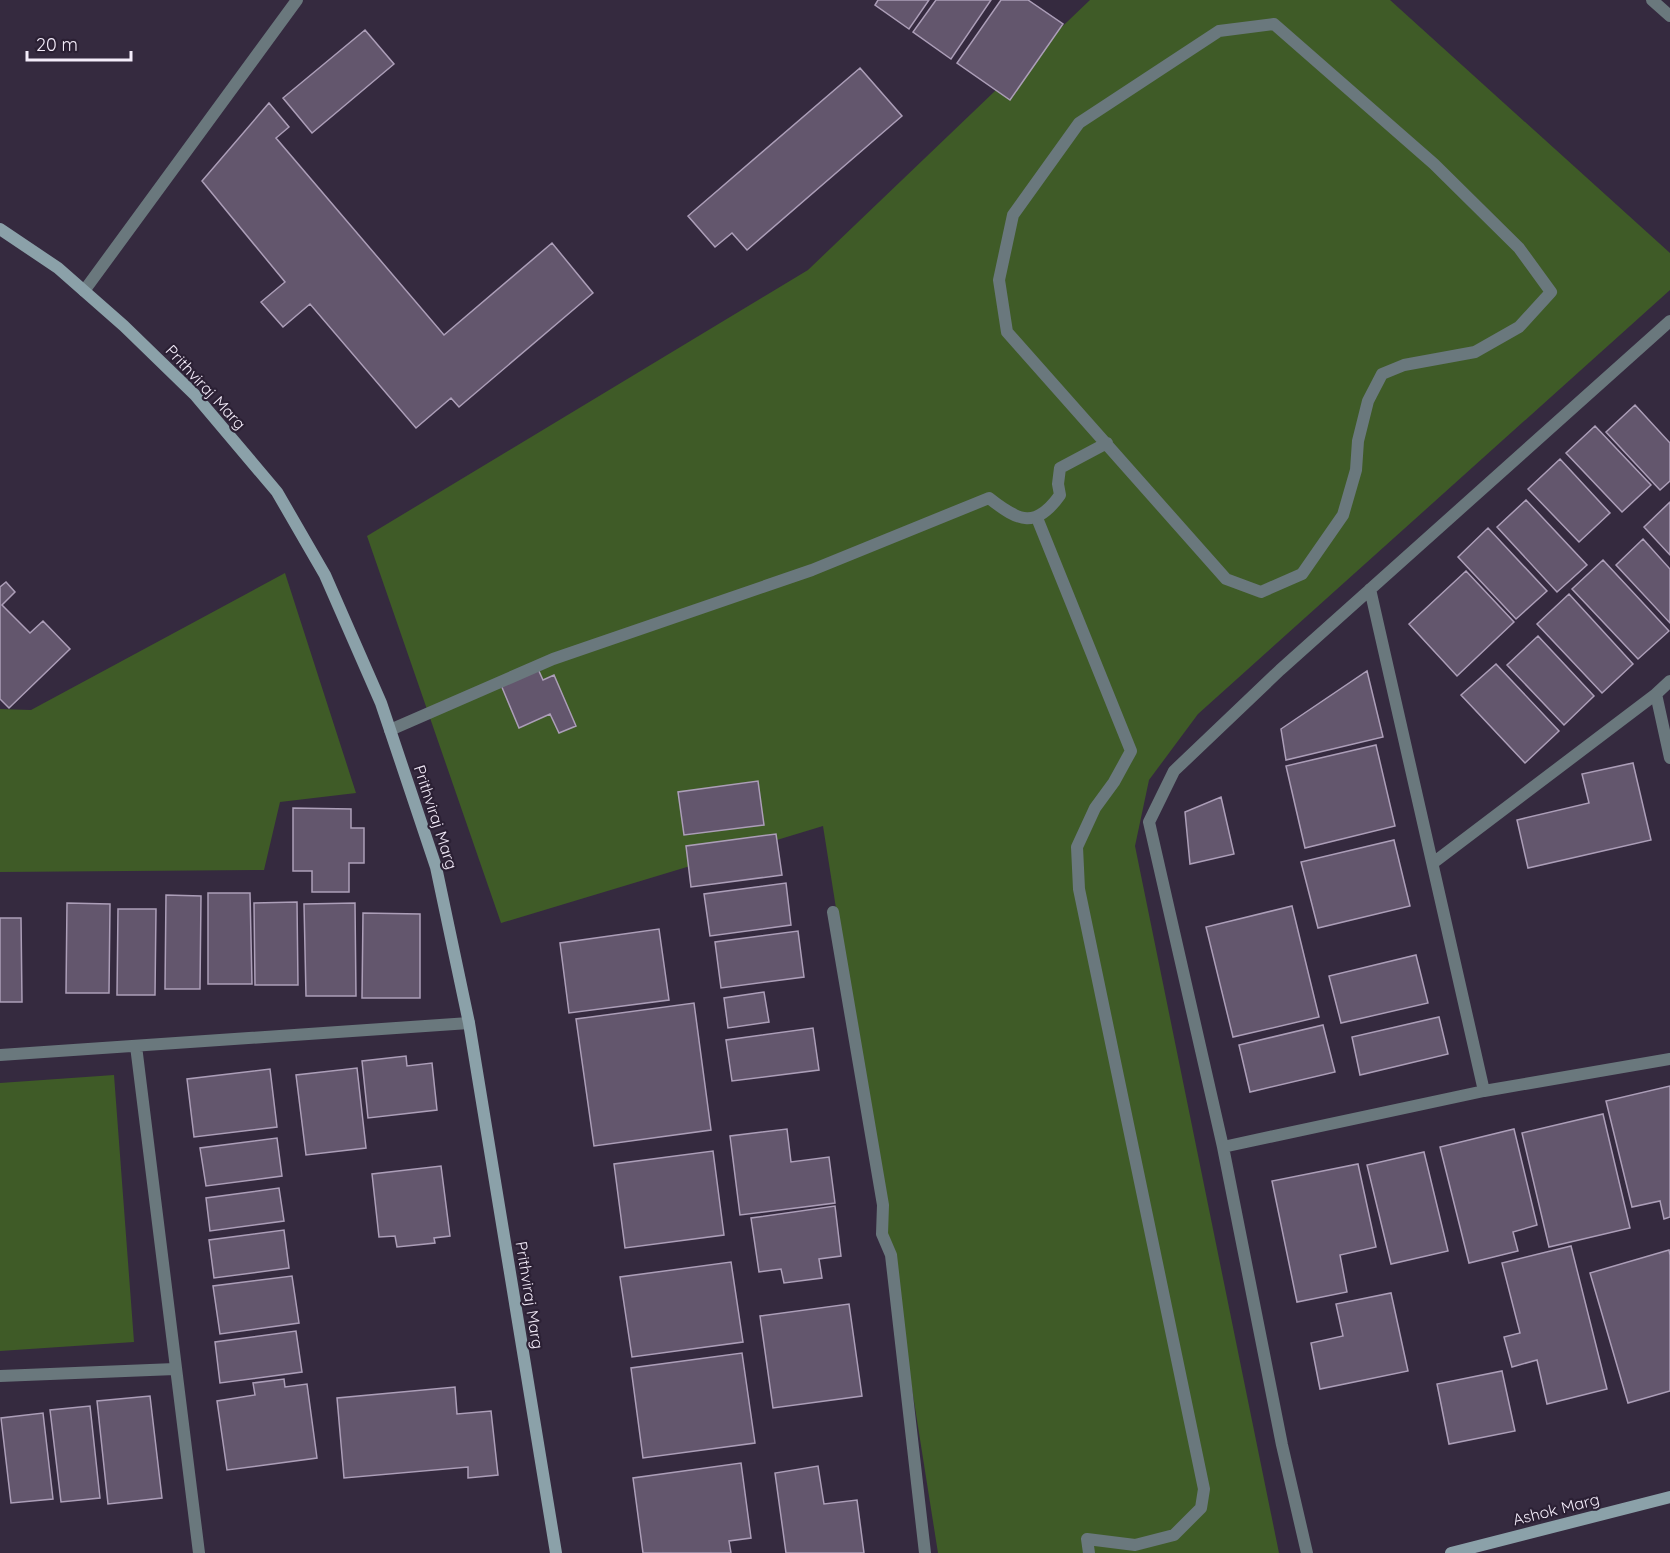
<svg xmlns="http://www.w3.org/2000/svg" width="1670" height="1553" font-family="Quicksand,sans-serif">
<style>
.green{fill:#3f5b27}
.building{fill:#63566d;stroke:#ac9eb8;stroke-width:1.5}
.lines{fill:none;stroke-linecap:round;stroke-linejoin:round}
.street{stroke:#6a787d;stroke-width:12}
.secondary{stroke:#8ba1a9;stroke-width:12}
.labels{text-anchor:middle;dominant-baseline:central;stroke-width:4.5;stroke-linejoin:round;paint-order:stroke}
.street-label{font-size:16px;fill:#f4ecfa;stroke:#2b2034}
</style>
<rect width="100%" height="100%" fill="#352a3f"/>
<path class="green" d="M 1090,0 L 1390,0 L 1670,253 L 1670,290 L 1198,714 L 1149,780 L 1135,846 L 1279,1553 L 938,1553 L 823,826 L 501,923 L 367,536 L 808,270 Z
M 285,573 L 356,793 L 280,802 L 264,870 L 0,872 L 0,709 L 31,710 Z
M 114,1075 L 134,1342 L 0,1351 L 0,1083 Z"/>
<path class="building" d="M 878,0 L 929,0 L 909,29 L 875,5 Z
M 936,0 L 991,0 L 951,59 L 913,32 Z
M 1001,0 L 1028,0 L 1063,24 L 1010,100 L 957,63 Z
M 365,30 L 394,64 L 312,133 L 283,98 Z
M 860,68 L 902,116 L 747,250 L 732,233 L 715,247 L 688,216 Z
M 269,103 L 289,127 L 276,138 L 444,335 L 552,243 L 593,293 L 459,407 L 451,398 L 416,428 L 310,304 L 283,327 L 261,302 L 285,282 L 202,181 Z
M 1635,405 L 1670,443 L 1670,481 L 1660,490 L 1606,432 Z
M 1595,426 L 1651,485 L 1622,512 L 1566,453 Z
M 1560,459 L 1610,513 L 1579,542 L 1528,489 Z
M 1526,500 L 1587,565 L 1557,592 L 1497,527 Z
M 1670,502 L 1670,555 L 1644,527 Z
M 1488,528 L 1547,591 L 1516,619 L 1458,557 Z
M 1643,539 L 1670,569 L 1670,623 L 1616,565 Z
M 1603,560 L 1669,631 L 1638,659 L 1572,589 Z
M 1466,571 L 1514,622 L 1457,676 L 1409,624 Z
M 6,582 L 15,592 L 2,605 L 30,633 L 43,621 L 70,649 L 9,708 L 0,699 L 0,587 Z
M 1569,594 L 1633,664 L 1602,693 L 1537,624 Z
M 1538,636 L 1594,696 L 1564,725 L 1507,665 Z
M 1496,664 L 1559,731 L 1525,763 L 1461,695 Z
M 538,669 L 543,680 L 554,675 L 576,726 L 559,733 L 550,714 L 519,728 L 501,685 Z
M 1367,671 L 1383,737 L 1286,760 L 1281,729 Z
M 1376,745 L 1395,826 L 1305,848 L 1286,766 Z
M 1633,763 L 1651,840 L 1528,868 L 1517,820 L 1589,803 L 1582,774 Z
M 758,781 L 764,825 L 684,835 L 678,792 Z
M 1221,797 L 1234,854 L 1190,864 L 1185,812 Z
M 293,808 L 351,809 L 351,828 L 364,828 L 364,863 L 349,863 L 349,892 L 312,892 L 312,871 L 293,871 Z
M 776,834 L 782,875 L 691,887 L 686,846 Z
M 1394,840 L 1410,906 L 1318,928 L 1301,862 Z
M 786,883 L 791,925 L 710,936 L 704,894 Z
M 208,893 L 250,893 L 252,984 L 208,984 Z
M 166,895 L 201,896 L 200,989 L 165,989 Z
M 297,902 L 298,985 L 255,985 L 254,903 Z
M 67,903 L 110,904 L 109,993 L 66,993 Z
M 355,903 L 356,996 L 306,996 L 304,904 Z
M 1292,906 L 1319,1017 L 1233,1037 L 1206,927 Z
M 118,909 L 156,909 L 155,995 L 117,995 Z
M 363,913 L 420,914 L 420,998 L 362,998 Z
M 0,918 L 21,918 L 22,1002 L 0,1002 Z
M 659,929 L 669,1000 L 569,1013 L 560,943 Z
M 798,931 L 804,977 L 721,988 L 715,942 Z
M 1416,955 L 1428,1003 L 1341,1023 L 1329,976 Z
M 764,992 L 769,1022 L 728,1028 L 724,998 Z
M 694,1003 L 711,1130 L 594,1146 L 576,1019 Z
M 1439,1017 L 1448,1054 L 1360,1075 L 1352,1037 Z
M 1323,1025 L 1335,1072 L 1250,1092 L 1239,1045 Z
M 813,1028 L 819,1070 L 732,1081 L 726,1040 Z
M 406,1056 L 407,1066 L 432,1063 L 437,1110 L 368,1118 L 362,1061 Z
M 357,1068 L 366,1148 L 306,1155 L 296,1075 Z
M 270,1069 L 277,1127 L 194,1137 L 187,1079 Z
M 1670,1086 L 1670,1217 L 1664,1219 L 1660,1201 L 1632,1207 L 1606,1101 Z
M 1603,1114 L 1630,1228 L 1549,1247 L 1522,1133 Z
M 787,1129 L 791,1162 L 829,1157 L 835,1203 L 740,1215 L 730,1136 Z
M 1514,1129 L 1537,1225 L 1513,1232 L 1518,1251 L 1469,1263 L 1440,1147 Z
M 277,1138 L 282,1176 L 206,1186 L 200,1148 Z
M 713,1151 L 724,1235 L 625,1248 L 614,1164 Z
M 1424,1152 L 1448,1251 L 1391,1264 L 1367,1165 Z
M 1358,1164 L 1376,1247 L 1340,1255 L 1347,1292 L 1297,1302 L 1272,1181 Z
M 441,1166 L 450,1236 L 434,1238 L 435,1243 L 397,1247 L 395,1236 L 379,1237 L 372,1174 Z
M 279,1188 L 284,1221 L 210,1231 L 206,1198 Z
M 835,1206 L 841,1256 L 819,1259 L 822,1278 L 784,1283 L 781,1269 L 759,1272 L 751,1218 Z
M 284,1230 L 289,1268 L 214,1278 L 209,1240 Z
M 1571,1246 L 1607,1389 L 1547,1404 L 1537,1360 L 1512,1367 L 1504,1337 L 1520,1333 L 1502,1263 Z
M 1669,1250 L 1670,1255 L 1670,1391 L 1628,1403 L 1590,1273 Z
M 731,1262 L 743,1342 L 632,1357 L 620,1277 Z
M 292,1276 L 299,1323 L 220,1334 L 213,1286 Z
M 1391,1293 L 1408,1371 L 1320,1389 L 1311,1343 L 1343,1336 L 1336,1304 Z
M 849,1304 L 862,1396 L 773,1408 L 760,1316 Z
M 296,1331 L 302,1372 L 220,1383 L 215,1342 Z
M 742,1353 L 755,1443 L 643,1458 L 631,1368 Z
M 1502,1371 L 1515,1431 L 1449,1444 L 1437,1384 Z
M 284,1379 L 285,1387 L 307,1384 L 317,1458 L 227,1470 L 217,1401 L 255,1395 L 253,1383 Z
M 455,1387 L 457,1414 L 491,1411 L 498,1475 L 468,1478 L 468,1467 L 344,1478 L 337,1398 Z
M 150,1396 L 162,1498 L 108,1504 L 97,1401 Z
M 90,1406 L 100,1498 L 61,1502 L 50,1410 Z
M 43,1413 L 53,1499 L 11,1503 L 1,1418 Z
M 741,1463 L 751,1538 L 729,1541 L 731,1553 L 643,1553 L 633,1478 Z
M 818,1466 L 824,1504 L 857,1500 L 864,1553 L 786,1553 L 775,1473 Z"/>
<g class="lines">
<path class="street" d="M 1652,0 L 1670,16
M 1274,24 L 1434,164 L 1519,248 L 1551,292 L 1519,327 L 1475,352 L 1404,365 L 1382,374 L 1368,401 L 1358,441 L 1356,470 L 1343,515 L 1302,574 L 1261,592 L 1226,579 L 1007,332 L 999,280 L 1013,215 L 1079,123 L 1219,31 Z
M 84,291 L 297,0
M 1037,518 L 1131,751 L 1114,782 L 1095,808 L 1077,847 L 1079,889 L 1204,1489 L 1201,1508 L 1174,1535 L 1135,1545 L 1087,1539 L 1089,1553
M 1370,589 L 1484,1091
M 1670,681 L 1656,694 L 1670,758
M 390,730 L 553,659 L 812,570 L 989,498 C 1019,522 1036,529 1060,495 L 1058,484 L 1060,468 L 1107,443
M 1433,863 L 1656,694
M 833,912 L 883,1205 L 882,1234 L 891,1255 L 925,1553
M 136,1046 L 199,1553
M 0,1055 L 469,1023
M 1223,1147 L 1484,1091 L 1670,1059
M 0,1376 L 175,1369
M 1307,1553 L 1282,1445 L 1223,1147 L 1149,822 L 1174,771 L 1280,670 L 1670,321"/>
<path class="secondary" d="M 0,229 L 58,268 L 124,326 L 195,395 L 277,492 L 325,575 L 381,703 L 436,867 L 469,1023 L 556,1553
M 1451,1553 L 1670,1497"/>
</g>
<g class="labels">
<g class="street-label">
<text transform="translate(206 387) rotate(47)">Prithviraj Marg</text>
<text transform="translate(436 817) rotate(72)">Prithviraj Marg</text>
<text transform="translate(530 1295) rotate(81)">Prithviraj Marg</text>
<text transform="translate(1556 1509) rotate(-14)">Ashok Marg</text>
</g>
</g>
<path d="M27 51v9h104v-9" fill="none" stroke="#f4ecfa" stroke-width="3"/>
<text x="36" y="51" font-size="18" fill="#f4ecfa" stroke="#2b2034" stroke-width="4.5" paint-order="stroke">20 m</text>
</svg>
